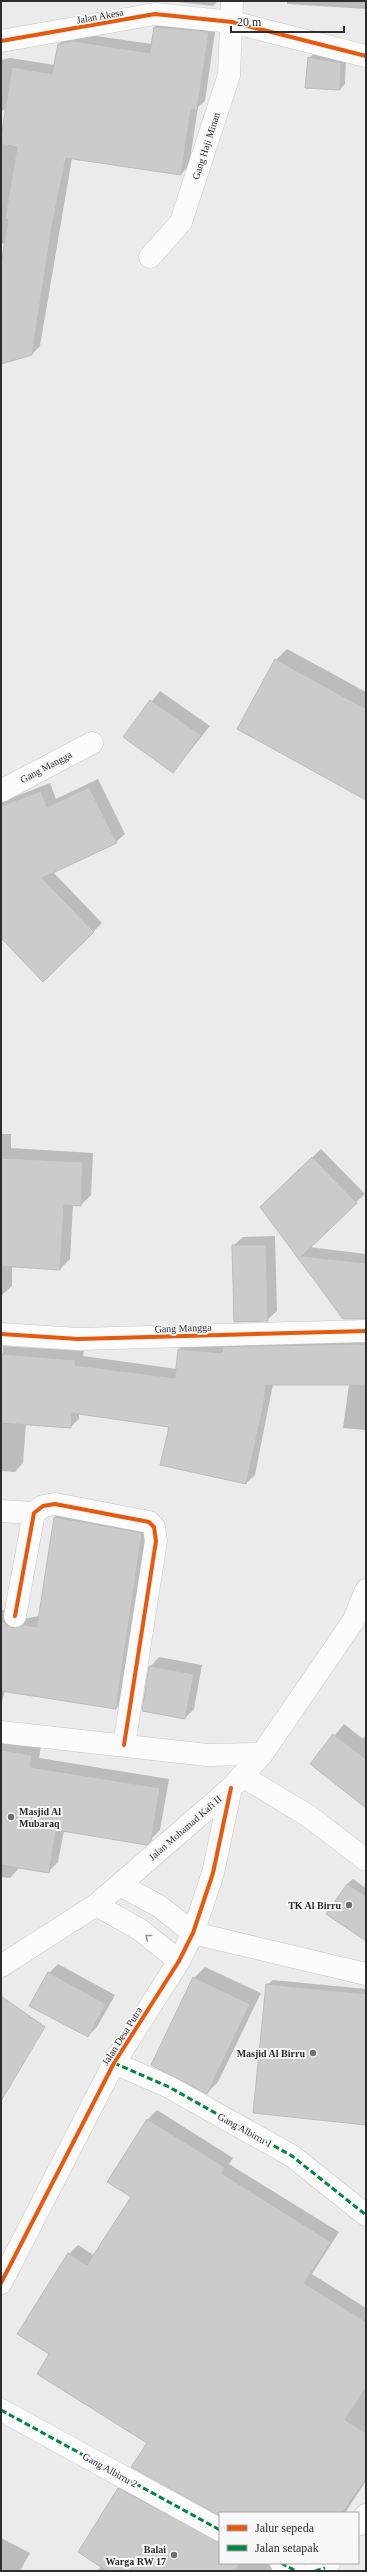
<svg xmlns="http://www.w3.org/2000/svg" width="367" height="2572" font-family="Georgia,serif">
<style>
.shadow{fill:#0003}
.building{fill:#cbcbcc;stroke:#bdbcbd}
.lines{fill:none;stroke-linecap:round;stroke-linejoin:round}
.minor-casing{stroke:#c7c7c8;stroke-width:23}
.major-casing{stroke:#c7c7c8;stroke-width:23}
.minor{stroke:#fcfcfc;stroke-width:22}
.major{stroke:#fcfcfc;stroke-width:22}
.quiet{stroke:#00873e;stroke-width:3;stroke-dasharray:6 3;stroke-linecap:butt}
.cycleway-casing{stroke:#f8f7fa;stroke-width:6}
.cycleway{stroke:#e8590c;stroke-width:4}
.oneway{stroke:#959495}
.poi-dot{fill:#707070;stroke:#f8f7fa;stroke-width:1.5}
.labels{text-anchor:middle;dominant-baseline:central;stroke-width:4;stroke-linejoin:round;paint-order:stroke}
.street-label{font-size:10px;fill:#2e2d2e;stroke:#f8f7fa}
.poi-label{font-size:10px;font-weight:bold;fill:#2e2d2e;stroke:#f8f7fa;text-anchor:end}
</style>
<rect width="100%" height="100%" fill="#ebebec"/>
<path class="shadow" d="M 169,1 L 218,1 L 213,6 Z
M 287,1 L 366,1 L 366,9 L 287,4 Z
M 163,19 L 216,25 L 205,101 L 198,107 L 189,166 L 181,174 L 72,158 L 40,346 L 32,354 L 1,363 L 1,271 L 5,243 L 1,244 L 1,145 L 7,109 L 1,111 L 1,60 L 10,58 L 55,65 L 59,44 L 67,36 L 82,34 L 152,44 L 155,27 Z
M 314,53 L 346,58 L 345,84 L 340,89 L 309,58 Z
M 287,649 L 366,692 L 366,798 L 276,660 Z
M 160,691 L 210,726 L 173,772 L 124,737 Z
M 98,779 L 125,834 L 116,842 L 53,872 L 102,923 L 93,932 L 1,937 L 1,802 L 50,783 L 56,799 Z
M 1,1134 L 11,1134 L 11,1148 L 93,1153 L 91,1195 L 81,1205 L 73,1204 L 70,1259 L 60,1269 L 12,1266 L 12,1286 L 1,1296 Z
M 321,1149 L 365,1194 L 309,1247 L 366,1254 L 366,1318 L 343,1318 L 261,1207 Z
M 275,1236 L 277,1311 L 267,1320 L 233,1246 L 243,1237 Z
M 366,1334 L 366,1430 L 343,1428 L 349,1384 L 273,1384 L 255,1475 L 246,1483 L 170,1426 L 79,1413 L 79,1419 L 70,1427 L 26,1424 L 23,1463 L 15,1472 L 1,1471 L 3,1346 L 84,1351 L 83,1356 L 177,1369 L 179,1349 L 188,1341 Z
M 65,1508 L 151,1524 L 126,1698 L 116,1708 L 5,1690 L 1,1706 L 1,1610 L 14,1612 L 23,1619 L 39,1616 L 55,1517 Z
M 159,1657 L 202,1665 L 194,1709 L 185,1718 L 150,1667 Z
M 344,1724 L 363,1739 L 366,1734 L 366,1806 L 312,1763 Z
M 1,1739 L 41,1746 L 39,1758 L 169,1779 L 160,1830 L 150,1840 L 64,1830 L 58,1862 L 48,1872 L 20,1867 L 10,1878 L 1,1877 Z
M 353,1879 L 366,1888 L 366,1940 L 347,1884 Z
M 58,1964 L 115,1995 L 97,2027 L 88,2036 L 49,1973 Z
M 205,1967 L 261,1993 L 218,2082 L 207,2093 L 194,1978 Z
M 273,1980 L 366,1989 L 366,2124 L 267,1985 Z
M 157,2110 L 233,2158 L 229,2164 L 339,2232 L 312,2274 L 366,2308 L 366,2481 L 345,2513 L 220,2515 L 148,2443 L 51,2354 L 18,2334 L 69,2254 L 78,2245 L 95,2256 L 132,2197 L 108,2182 L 148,2119 Z
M 128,2480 L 220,2531 L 220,2563 L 281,2563 L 296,2571 L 98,2571 L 101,2566 L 119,2489 Z
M 1,2538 L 30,2553 L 20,2571 L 1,2571 Z"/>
<path class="building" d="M 154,27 L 209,32 L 197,110 L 191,109 L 181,175 L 66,158 L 52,226 L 32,355 L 1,364 L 1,265 L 8,220 L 5,219 L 17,147 L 1,144 L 1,138 L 12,67 L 52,74 L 58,44 L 74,41 L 150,53 Z
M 308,57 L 341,63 L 340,90 L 305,88 Z
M 275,659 L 366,709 L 366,800 L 237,729 Z
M 150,700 L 201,735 L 173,773 L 123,737 Z
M 89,787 L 117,843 L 42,878 L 94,932 L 43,982 L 1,938 L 1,806 L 41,791 L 47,807 Z
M 312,1157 L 357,1203 L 302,1256 L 366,1263 L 366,1319 L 343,1319 L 260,1207 Z
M 1,1158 L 83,1162 L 81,1206 L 64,1205 L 60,1270 L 1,1266 Z
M 232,1245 L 266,1245 L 268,1321 L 234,1322 Z
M 366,1344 L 366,1385 L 266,1385 L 263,1408 L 246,1484 L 160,1465 L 169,1427 L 72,1413 L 71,1428 L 1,1423 L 1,1354 L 75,1360 L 75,1365 L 175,1378 L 178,1349 L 222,1353 L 223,1347 Z
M 54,1517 L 142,1533 L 116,1709 L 1,1691 L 1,1621 L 13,1628 L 24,1625 L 37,1627 Z
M 149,1666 L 194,1674 L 185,1719 L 142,1711 Z
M 333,1734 L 366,1759 L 366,1808 L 310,1764 Z
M 1,1750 L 32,1755 L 30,1767 L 160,1788 L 151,1841 L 147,1845 L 56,1830 L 49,1873 L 1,1865 Z
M 347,1884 L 366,1896 L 366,1941 L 326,1914 Z
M 48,1972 L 106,2004 L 88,2037 L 29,2006 Z
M 193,1977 L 250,2004 L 207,2094 L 151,2065 Z
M 266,1984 L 366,1994 L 366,2125 L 253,2113 Z
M 1,1996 L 45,2027 L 1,2101 Z
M 147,2119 L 225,2167 L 221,2173 L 331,2242 L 304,2283 L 366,2322 L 366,2387 L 345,2420 L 366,2433 L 366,2479 L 342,2513 L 220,2513 L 220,2516 L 131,2467 L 147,2443 L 37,2374 L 49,2354 L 17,2334 L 68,2253 L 87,2265 L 131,2197 L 107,2182 Z
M 118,2488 L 220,2542 L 220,2563 L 240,2563 L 235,2571 L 107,2571 L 78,2552 Z"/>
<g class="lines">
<defs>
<path id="minor" d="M 1,41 L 155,14 L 232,22 L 366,56
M 150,257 L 181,222 L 229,75 L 232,1
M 1,791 L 92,743
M 1,1334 L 78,1339 L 366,1331
M 1,1511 L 34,1513
M 15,1616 L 34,1513 L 43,1506 L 55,1504 L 149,1522 L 154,1527 L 156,1541 L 124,1745
M 1,1732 L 207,1755 L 262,1754
M 242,1776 L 310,1817 L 366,1860
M 193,1933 L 366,1974
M 114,2063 L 169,2087 L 292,2156 L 366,2215
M 1,2283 L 114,2063 L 179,1961 L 193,1933 L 213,1873 L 231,1788
M 1,2410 L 220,2530
M 358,2525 L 366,2515
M 281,2563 L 296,2571
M 315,2571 L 325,2568 L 329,2563"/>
<path id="major" d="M 120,1885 L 159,1906 L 193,1933
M 96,1905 L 139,1929 L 179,1961
M 1,1966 L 96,1905 L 231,1788 L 262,1754 L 354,1620 L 366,1590"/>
</defs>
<use href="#minor" class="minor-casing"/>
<use href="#major" class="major-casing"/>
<use href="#minor" class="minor"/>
<use href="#major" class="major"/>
<path class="quiet" d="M 114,2063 L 169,2087 L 292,2156 L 366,2215
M 1,2410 L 220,2530
M 281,2563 L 296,2571
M 315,2571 L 325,2568"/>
<defs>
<path id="cycleway" d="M 1,41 L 155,14 L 232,22 L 366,56
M 1,1334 L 78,1339 L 366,1331
M 15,1616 L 34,1513 L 43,1506 L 55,1504 L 149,1522 L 154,1527 L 156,1541 L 124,1745
M 1,2283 L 114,2063 L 179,1961 L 193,1933 L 213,1873 L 231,1788"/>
</defs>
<use href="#cycleway" class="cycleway-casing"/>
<use href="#cycleway" class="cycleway"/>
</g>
<defs><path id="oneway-chevron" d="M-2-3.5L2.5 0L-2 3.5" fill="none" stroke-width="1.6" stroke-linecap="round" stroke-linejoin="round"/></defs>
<use class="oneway" href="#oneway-chevron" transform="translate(148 1937) rotate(-142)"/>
<g class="poi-dot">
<circle cx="11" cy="1817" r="4"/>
<circle cx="349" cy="1905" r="4"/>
<circle cx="313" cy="2053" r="4"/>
<circle cx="174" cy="2555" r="4"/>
</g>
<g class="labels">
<g class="street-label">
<text transform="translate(100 16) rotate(-10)">Jalan Akesa</text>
<text transform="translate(206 146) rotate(-72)">Gang Haji Minan</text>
<text transform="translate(46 767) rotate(-28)">Gang Mangga</text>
<text transform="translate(183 1328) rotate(-2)">Gang Mangga</text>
<text transform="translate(185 1828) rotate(-41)">Jalan Mohamad Kafi II</text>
<text transform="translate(122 2036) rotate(-58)">Jalan Desa Putra</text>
<text transform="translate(245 2130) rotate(29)">Gang Albirru 1</text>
<text transform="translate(110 2470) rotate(29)">Gang Albirru 2</text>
</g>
<g class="poi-label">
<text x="19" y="1811" text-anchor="start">Masjid Al<tspan x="19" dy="12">Mubaraq</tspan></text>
<text x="341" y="1905">TK Al Birru</text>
<text x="305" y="2053">Masjid Al Birru</text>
<text x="166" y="2549">Balai<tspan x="166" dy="12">Warga RW 17</tspan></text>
</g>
</g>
<rect width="367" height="2572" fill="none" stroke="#2e2d2e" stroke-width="4"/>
<rect x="219" y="2512" width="140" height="52" fill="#f8f7fa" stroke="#a7a6a8"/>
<rect x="227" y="2525" width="20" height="6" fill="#e8590c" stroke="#a7a6a8"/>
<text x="255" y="2532" font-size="12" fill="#2e2d2e">Jalur sepeda</text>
<rect x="227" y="2545" width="20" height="6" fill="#00873e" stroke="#a7a6a8"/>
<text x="255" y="2552" font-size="12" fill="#2e2d2e">Jalan setapak</text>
<path d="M231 26v6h113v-6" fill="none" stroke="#2e2d2e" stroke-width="2"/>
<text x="237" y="26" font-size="12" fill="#2e2d2e" stroke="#f8f7fa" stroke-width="3" paint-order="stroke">20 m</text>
</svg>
